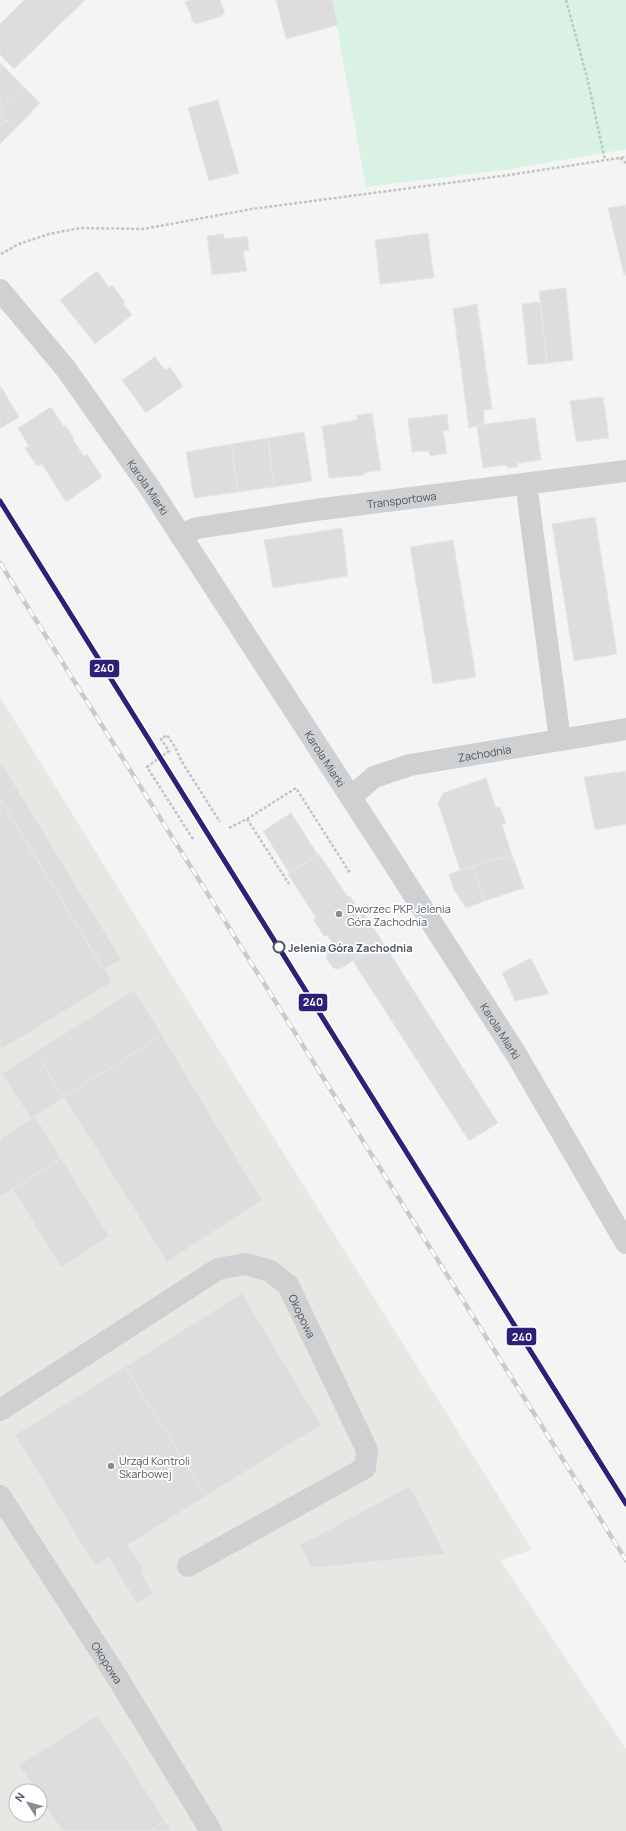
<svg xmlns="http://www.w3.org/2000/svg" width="626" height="1831" font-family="Manrope,sans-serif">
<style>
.commercial{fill:#e8e7e3;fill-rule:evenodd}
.green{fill:#d9f2e3}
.building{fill:#ddddde;stroke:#e5e6e7}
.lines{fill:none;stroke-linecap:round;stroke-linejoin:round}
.path{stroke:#bcc7c4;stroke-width:2.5;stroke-dasharray:3 2;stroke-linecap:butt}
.minor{stroke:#ced0d2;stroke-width:22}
.rail-casing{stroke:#c9cacc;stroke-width:4.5}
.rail{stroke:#fff;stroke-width:3;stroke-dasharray:9;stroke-linecap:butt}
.rail-1-casing{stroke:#fff;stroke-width:8}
.rail-1{stroke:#2e2076;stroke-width:5}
.poi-dot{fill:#868d94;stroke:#fff;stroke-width:1.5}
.stop-dot{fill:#fff;stroke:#4a5661;stroke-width:2}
.labels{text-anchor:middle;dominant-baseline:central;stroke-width:3.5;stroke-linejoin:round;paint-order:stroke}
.street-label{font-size:11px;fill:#4a5661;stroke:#fff}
.poi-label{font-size:11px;fill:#4a5661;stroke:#fff;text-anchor:start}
.stop-label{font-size:11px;font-weight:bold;fill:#4a5661;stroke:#fff;text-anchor:start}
.line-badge{stroke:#fff;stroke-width:1.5}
.badge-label{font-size:11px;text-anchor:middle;font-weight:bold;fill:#fff}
</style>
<rect width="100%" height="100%" fill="#f4f4f4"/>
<path class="commercial" d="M 0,697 L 170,972 L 532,1550 L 500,1560 L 626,1749 L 626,1831 L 0,1831 ZM 16,1791 L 40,1791 L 40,1815 L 16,1815 Z"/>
<path class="green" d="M 332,0 L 626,0 L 626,149 L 504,170 L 366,187 Z"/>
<path class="building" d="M 24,0 L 85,0 L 14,69 L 0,55 L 0,24 Z
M 191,0 L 220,0 L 223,9 L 225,10 L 222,16 L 196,24 L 191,20 L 192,18 L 185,2 Z
M 276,0 L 332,0 L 338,25 L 286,39 Z
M 0,63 L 23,86 L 0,109 Z
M 23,86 L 40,103 L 15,129 L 0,113 L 0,109 Z
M 218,100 L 239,173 L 209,181 L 188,108 Z
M 0,113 L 6,120 L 0,126 Z
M 6,120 L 15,129 L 0,144 L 0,126 Z
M 626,205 L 626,275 L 624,275 L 608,208 Z
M 428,233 L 434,278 L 380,284 L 375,240 Z
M 224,234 L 224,239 L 247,236 L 249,250 L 243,251 L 247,271 L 212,275 L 207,236 Z
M 97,271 L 109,287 L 112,285 L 125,302 L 123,304 L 132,315 L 95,344 L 60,300 Z
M 566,288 L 573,360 L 547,363 L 539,291 Z
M 540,302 L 547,363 L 528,365 L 522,304 Z
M 477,304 L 492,409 L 484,410 L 484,424 L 469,428 L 453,309 Z
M 155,357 L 165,370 L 170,367 L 183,386 L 146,413 L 122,380 Z
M 0,385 L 19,417 L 1,428 L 0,426 Z
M 603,397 L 609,438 L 576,442 L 570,401 Z
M 51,407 L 64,427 L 65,425 L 74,438 L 72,439 L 84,456 L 87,454 L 102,477 L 66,502 L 42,464 L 37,466 L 25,448 L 29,446 L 18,428 Z
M 372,413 L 381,470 L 364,473 L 364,475 L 329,478 L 322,426 L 357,420 L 357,415 Z
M 447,414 L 449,430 L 443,431 L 447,453 L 430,456 L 429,451 L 412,452 L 408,419 Z
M 535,418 L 541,460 L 518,463 L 517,467 L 508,468 L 506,465 L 483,468 L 477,427 L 484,424 Z
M 304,432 L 312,481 L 274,487 L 268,438 Z
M 268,438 L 274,487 L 238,492 L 231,444 Z
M 231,444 L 238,492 L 194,498 L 186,452 Z
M 595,517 L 617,654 L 574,661 L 552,524 Z
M 342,528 L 348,576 L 273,588 L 264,540 Z
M 453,540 L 476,677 L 433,684 L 410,547 Z
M 0,761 L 121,959 L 104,970 L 0,799 Z
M 626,771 L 626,824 L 595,830 L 584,777 Z
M 486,778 L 496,808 L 500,807 L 506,823 L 502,824 L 512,855 L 460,870 L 438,803 L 443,793 Z
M 0,799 L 112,982 L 0,1050 Z
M 291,813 L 318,855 L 289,873 L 263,831 Z
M 319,854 L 348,897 L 350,896 L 360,911 L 362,910 L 382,941 L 340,969 L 333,968 L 326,958 L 328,951 L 335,947 L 327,935 L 324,936 L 313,919 L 316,918 L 288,874 Z
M 512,855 L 524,888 L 485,901 L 473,866 Z
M 473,866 L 485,901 L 466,908 L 454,890 L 449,874 Z
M 382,941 L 498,1123 L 469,1141 L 353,961 Z
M 531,958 L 549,994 L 515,1001 L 502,973 Z
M 134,990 L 162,1035 L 64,1097 L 35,1052 Z
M 162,1035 L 262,1200 L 167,1262 L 64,1097 Z
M 35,1052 L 64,1097 L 31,1119 L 2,1074 Z
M 35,1116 L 61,1158 L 0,1197 L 0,1139 Z
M 61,1158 L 109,1236 L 61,1268 L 13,1189 Z
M 242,1293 L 321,1425 L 206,1496 L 125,1367 Z
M 125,1367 L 206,1496 L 128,1545 L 144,1570 L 141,1572 L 153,1594 L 137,1603 L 108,1557 L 95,1566 L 15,1435 Z
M 410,1486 L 445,1554 L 312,1568 L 300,1545 Z
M 98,1715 L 165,1821 L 150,1831 L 64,1831 L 58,1824 L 40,1798 L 40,1791 L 36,1791 L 19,1765 Z
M 165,1821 L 171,1831 L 150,1831 Z"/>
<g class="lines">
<path class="path" d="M 566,0 L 587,77 L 605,160
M 620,158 L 626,163
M 1,254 L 19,244 L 49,234 L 80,228 L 143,229 L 252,209 L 509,175 L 626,157
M 247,819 L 289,884
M 229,828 L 247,819 L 296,788 L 350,873
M 193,839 L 147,767 L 169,751 L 161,739 L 167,735 L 175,747 L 182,762 L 220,822"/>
<g class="minor">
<path id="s1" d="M 0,290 L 66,369 L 150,488 L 385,850 L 516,1054 L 626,1243"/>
<path d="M 528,498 L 560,740"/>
<path id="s2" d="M 180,535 L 197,528 L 315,510 L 626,471"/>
<path id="s3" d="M 351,797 L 374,777 L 410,765 L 626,729"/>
<path id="s4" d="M 0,1410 L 218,1269 L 246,1264 L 270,1271 L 288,1285 L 367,1450 L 365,1468 L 188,1566"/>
<path id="s5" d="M 0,1496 L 117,1677 L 211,1831"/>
</g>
<defs>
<path id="rail" d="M 0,563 L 626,1560"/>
</defs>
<use href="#rail" class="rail-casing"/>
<use href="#rail" class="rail"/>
<defs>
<path id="rail-1" d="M 0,501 L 626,1504"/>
</defs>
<use href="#rail-1" class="rail-1-casing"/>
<use href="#rail-1" class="rail-1"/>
</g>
<g class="poi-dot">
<circle cx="339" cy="914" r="4"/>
<circle cx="111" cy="1466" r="4"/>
</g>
<circle class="stop-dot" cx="279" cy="947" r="5.5"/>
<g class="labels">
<g class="street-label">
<text stroke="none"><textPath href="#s1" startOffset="247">Karola Miarki</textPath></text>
<text stroke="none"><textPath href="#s2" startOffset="225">Transportowa</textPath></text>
<text stroke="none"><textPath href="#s3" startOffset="144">Zachodnia</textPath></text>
<text stroke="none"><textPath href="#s1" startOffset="571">Karola Miarki</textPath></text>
<text stroke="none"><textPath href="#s1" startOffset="895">Karola Miarki</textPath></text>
<text stroke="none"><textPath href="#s4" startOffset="370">Okopowa</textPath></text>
<text stroke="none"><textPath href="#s5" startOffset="198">Okopowa</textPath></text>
</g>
<g class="poi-label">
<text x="347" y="908">Dworzec PKP Jelenia<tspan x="347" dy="13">Góra Zachodnia</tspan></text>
<text x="119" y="1460">Urząd Kontroli<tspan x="119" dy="13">Skarbowej</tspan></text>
</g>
<g class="stop-label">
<text x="288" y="947">Jelenia Góra Zachodnia</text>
</g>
</g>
<g class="line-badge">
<rect x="89" y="659" width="31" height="19" rx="4" fill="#2e2076"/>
<rect x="298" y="993" width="30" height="19" rx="4" fill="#2e2076"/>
<rect x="506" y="1327" width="31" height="19" rx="4" fill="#2e2076"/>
</g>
<g class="badge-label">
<text x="104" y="672">240</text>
<text x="313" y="1006">240</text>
<text x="522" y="1341">240</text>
</g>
<g transform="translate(28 1803) rotate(306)"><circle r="19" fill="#ffffff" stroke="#b7bbc0"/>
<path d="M0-3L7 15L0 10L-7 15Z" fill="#868d94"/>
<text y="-6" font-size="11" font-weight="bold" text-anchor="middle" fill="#4a5661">N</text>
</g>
</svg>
